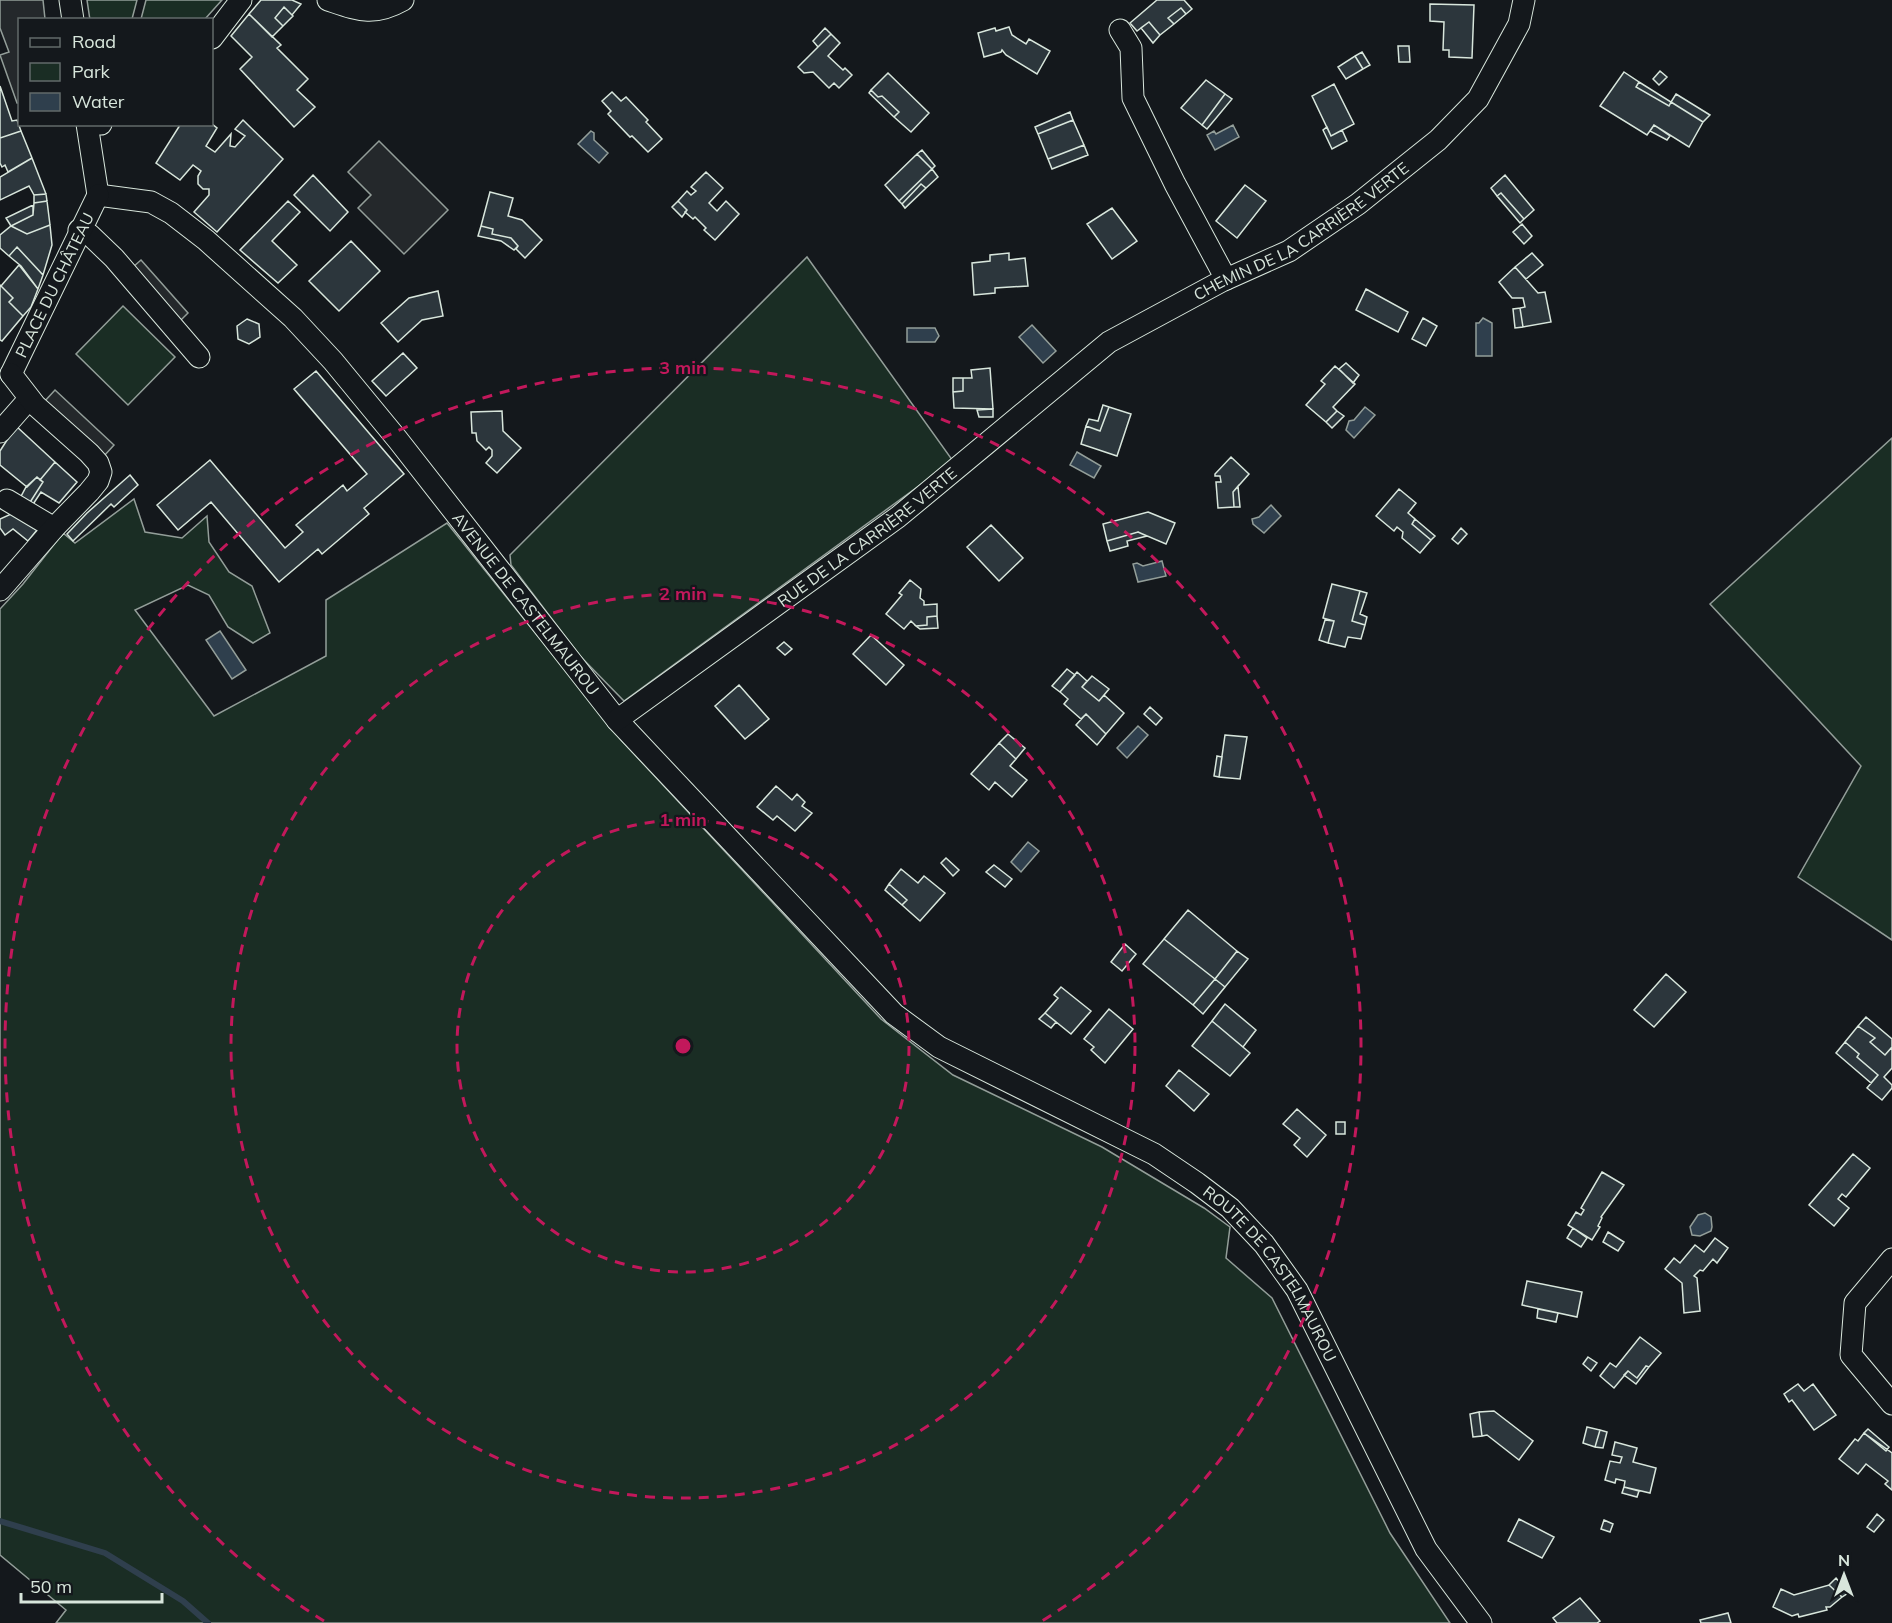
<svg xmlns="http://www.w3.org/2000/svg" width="1892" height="1623" font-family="Mulish,sans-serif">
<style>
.green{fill:#1a2d24;stroke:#939e99;stroke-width:1.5}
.parking{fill:#24282b;stroke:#939e99;stroke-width:1.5}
.water{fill:#2f3f4d;stroke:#939e99;stroke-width:1.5}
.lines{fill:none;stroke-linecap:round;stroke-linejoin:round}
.stream{stroke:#2f3f4d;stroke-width:6}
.building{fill:#2c363c;stroke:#d8e6dc;stroke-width:1.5}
.minor-casing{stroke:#d8e6dc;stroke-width:23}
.minor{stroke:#14181c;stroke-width:21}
.ring{fill:none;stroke:#c2185b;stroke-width:3;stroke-dasharray:10 8}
.labels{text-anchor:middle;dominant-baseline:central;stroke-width:4.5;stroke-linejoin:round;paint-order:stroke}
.street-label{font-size:16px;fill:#d8e6dc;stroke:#14181c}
.centre{fill:#c2185b;stroke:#14181c;stroke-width:3}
.ring-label{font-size:18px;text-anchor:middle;font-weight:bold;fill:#c2185b;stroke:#14181c;stroke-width:4.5;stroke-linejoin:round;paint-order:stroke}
</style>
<rect width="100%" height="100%" fill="#14181c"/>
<path class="green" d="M 87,0 L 137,0 L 132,19 L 90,20 Z
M 146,0 L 222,0 L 205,19 L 141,19 Z
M 807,257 L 953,461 L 624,701 L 580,656 L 511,565 L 510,555 Z
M 123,306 L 175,357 L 128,405 L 76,354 Z
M 1892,438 L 1892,940 L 1798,877 L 1861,766 L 1710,604 Z
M 134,499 L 145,532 L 182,538 L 207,516 L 209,542 L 229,572 L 252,586 L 270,633 L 253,643 L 228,627 L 209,595 L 188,585 L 135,610 L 214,716 L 326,656 L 326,600 L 447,523 L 622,741 L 881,1019 L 953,1075 L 1102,1147 L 1204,1208 L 1230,1227 L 1226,1258 L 1272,1298 L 1390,1533 L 1450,1623 L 56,1623 L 66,1610 L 0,1555 L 0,609 L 23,584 L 63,533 L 75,543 Z"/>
<path class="parking" d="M 0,0 L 43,0 L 45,19 L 20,20 L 19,103 L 17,103 L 0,55 L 9,52 L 0,28 Z
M 379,141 L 448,210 L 404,254 L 358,208 L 371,195 L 348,172 Z
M 141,260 L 188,313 L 181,320 L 133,267 Z
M 55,390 L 114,445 L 104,456 L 44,402 Z"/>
<path class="water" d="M 1233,125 L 1239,137 L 1215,150 L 1207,135 L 1214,131 L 1216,134 Z
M 591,131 L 594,133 L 594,140 L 608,153 L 599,163 L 578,144 Z
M 1483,318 L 1492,323 L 1492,356 L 1476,356 L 1476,323 L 1479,323 Z
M 1032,325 L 1056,351 L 1043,363 L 1019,337 Z
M 907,328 L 935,328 L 939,336 L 935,342 L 907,342 Z
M 1365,407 L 1375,415 L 1354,438 L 1346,430 L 1349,421 L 1354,420 Z
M 1077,452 L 1101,466 L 1094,478 L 1070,465 Z
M 1271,505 L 1281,516 L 1264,533 L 1253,524 L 1252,519 L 1259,517 Z
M 1162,561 L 1166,576 L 1138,582 L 1133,564 L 1137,563 L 1143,566 Z
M 220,631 L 246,670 L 232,679 L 206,640 Z
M 1138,726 L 1148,735 L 1127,758 L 1117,748 Z
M 1028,842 L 1039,851 L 1021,872 L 1011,862 Z
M 1705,1213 L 1711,1217 L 1712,1227 L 1711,1231 L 1700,1236 L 1692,1235 L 1690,1227 L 1698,1215 Z"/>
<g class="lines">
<path class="stream" d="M 0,1521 L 105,1553 L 183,1601 L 208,1623"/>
</g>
<path class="building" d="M 261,0 L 292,0 L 301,4 L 292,15 L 284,7 L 275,18 L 283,26 L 272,37 L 249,14 Z
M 1157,0 L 1184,0 L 1192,9 L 1186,14 L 1181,8 L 1168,18 L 1174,24 L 1160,35 L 1149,22 L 1137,31 L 1130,23 Z
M 1430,4 L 1474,5 L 1472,58 L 1449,57 L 1449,50 L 1443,50 L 1444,22 L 1430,21 Z
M 284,7 L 293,16 L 283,26 L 275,18 Z
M 1181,8 L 1186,14 L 1174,24 L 1168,18 Z
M 249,14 L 281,45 L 277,48 L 308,79 L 297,90 L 315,107 L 294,127 L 240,69 L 252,57 L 231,36 Z
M 1149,22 L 1160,35 L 1153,43 L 1141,28 Z
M 1009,27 L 1012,35 L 1026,44 L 1029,39 L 1050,51 L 1037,74 L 1006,55 L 1002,50 L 1001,52 L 984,57 L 978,33 L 995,28 L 996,31 Z
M 825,28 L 831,34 L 818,47 L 813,41 Z
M 831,34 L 840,43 L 828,56 L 843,70 L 845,68 L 852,75 L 839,88 L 834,83 L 829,88 L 813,72 L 804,73 L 798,67 Z
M 1398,46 L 1409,46 L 1410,62 L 1399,62 Z
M 1362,52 L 1370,65 L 1363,69 L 1355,56 Z
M 1355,56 L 1363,69 L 1346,79 L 1338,67 Z
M 1660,71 L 1667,77 L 1659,85 L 1653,79 Z
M 1624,72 L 1639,82 L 1636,87 L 1669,106 L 1671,102 L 1703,122 L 1689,147 L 1654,125 L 1647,135 L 1600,106 Z
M 888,73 L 929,113 L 911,132 L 894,117 L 899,112 L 882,96 L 878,97 L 871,90 Z
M 1206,80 L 1225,94 L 1202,125 L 1181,108 Z
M 1639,82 L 1671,102 L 1669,106 L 1636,87 Z
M 1334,84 L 1354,124 L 1331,136 L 1312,96 Z
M 0,86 L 12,121 L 17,120 L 21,131 L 0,138 Z
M 871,90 L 878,97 L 882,96 L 899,112 L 894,117 L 869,93 Z
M 612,92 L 621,101 L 626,97 L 648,120 L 646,122 L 662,139 L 648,152 L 632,136 L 630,137 L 608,114 L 611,111 L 602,101 Z
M 1225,94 L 1232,99 L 1207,129 L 1202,125 Z
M 1676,94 L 1710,115 L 1703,122 L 1671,102 Z
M 1070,112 L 1073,120 L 1038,134 L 1035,127 Z
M 243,120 L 283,159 L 217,232 L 194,212 L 209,195 L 209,189 L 203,189 L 198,184 L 198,176 L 201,171 L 193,165 L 180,180 L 156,163 L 180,125 L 212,124 L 217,128 L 206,146 L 215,152 L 231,134 L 230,146 L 235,147 L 245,136 L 235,129 Z
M 1073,120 L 1084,145 L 1048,159 L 1038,134 Z
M 1654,125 L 1670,136 L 1667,140 L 1650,131 Z
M 1327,127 L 1331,136 L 1342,130 L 1347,141 L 1332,149 L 1323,130 Z
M 21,131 L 32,158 L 8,172 L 5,165 L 2,167 L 0,163 L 0,138 Z
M 1084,145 L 1088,155 L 1052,169 L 1048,159 Z
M 922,150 L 935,166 L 932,169 L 917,154 Z
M 917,154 L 932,169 L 899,201 L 885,185 Z
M 32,158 L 46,194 L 34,195 L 29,186 L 0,200 L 0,177 Z
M 932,169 L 938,177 L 926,188 L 921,184 L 902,204 L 899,201 Z
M 706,172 L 723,188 L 709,203 L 717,211 L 726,201 L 739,214 L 715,240 L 704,230 L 706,228 L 695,217 L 693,219 L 685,212 L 687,210 L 678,201 L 687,191 L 691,195 L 696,191 L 691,187 Z
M 313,175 L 348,212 L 330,231 L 294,195 Z
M 1505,175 L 1534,210 L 1524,219 L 1501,193 L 1497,196 L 1491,188 Z
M 921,184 L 926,188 L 905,208 L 902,204 Z
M 1245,185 L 1266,201 L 1237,238 L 1216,221 Z
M 490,192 L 513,198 L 508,216 L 522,220 L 542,240 L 525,258 L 516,249 L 518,246 L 511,238 L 492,234 L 493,229 L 481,226 Z
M 1501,193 L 1524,219 L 1520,223 L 1497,196 Z
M 46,194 L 47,201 L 34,203 L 34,195 Z
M 47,201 L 50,225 L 27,234 L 11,226 L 33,215 L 34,203 Z
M 288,201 L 300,212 L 272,241 L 297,265 L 278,283 L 240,250 Z
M 678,201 L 687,210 L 682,217 L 672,207 Z
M 33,205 L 33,215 L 11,226 L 6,218 Z
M 1112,208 L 1137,241 L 1112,259 L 1087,224 Z
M 1522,224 L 1532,236 L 1524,244 L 1513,232 Z
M 50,225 L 52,245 L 43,275 L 17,247 L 9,256 L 0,248 L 0,235 L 11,226 L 27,234 Z
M 481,226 L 493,229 L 492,234 L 511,238 L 518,246 L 514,250 L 501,241 L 478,236 Z
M 351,241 L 380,271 L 339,311 L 309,281 Z
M 17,247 L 43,275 L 38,289 L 21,266 L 9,256 Z
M 1009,253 L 1009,260 L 1025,258 L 1028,286 L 995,288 L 995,293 L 974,295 L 972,263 L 990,261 L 990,255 Z
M 1532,253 L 1543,265 L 1526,279 L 1515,267 Z
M 19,265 L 38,289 L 31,307 L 23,316 L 9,302 L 13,298 L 1,286 Z
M 1515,267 L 1538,293 L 1545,292 L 1551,322 L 1523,327 L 1520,308 L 1525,307 L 1523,298 L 1512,298 L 1499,282 Z
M 0,285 L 13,298 L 9,302 L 23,316 L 2,341 L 0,340 Z
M 1366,289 L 1408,312 L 1398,332 L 1356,310 Z
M 438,291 L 443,316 L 422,320 L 398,342 L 381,323 L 409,298 Z
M 1520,308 L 1523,327 L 1515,328 L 1513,309 Z
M 1423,318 L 1437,326 L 1426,346 L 1412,339 Z
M 247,319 L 259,324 L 260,337 L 249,344 L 238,339 L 237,326 Z
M 403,353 L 417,368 L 386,396 L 372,381 Z
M 1346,363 L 1359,375 L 1353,383 L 1339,369 Z
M 1335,366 L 1355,384 L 1333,407 L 1337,411 L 1326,422 L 1306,405 L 1325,384 L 1321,381 Z
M 990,368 L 993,409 L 954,408 L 953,392 L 963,391 L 963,378 L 972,378 L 971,370 Z
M 316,371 L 404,474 L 364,508 L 369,514 L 322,554 L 318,549 L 279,582 L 211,502 L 178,530 L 157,505 L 210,460 L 285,548 L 303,532 L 296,525 L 343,485 L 347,491 L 367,474 L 294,389 Z
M 953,378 L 963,378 L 963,391 L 953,392 Z
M 1103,405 L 1109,407 L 1100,431 L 1086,426 L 1089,419 L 1098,421 Z
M 1109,407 L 1131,414 L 1117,456 L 1081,444 L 1086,426 L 1100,431 Z
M 993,409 L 993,417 L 979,417 L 977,410 Z
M 502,411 L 503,431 L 521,448 L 497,473 L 486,463 L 492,456 L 492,450 L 489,447 L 486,450 L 477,441 L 476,433 L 472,433 L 471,412 Z
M 1337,411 L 1344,416 L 1332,428 L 1326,422 Z
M 16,426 L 55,462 L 40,480 L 37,477 L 27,487 L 0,465 L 0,451 Z
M 1231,457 L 1249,474 L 1233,492 L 1234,507 L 1218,508 L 1216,482 L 1221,482 L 1220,476 L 1215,476 L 1215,474 Z
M 55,462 L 77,482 L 59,503 L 41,492 L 30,509 L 27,507 L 43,482 L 40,480 Z
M 130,475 L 138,485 L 114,507 L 111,504 L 73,541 L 67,534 L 87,513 Z
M 37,477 L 43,482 L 27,507 L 18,502 L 26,487 Z
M 1238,486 L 1240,507 L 1234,507 L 1233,492 Z
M 1399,489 L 1416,503 L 1408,513 L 1415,519 L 1412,524 L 1431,540 L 1420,553 L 1402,538 L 1403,532 L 1397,527 L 1394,531 L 1376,516 Z
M 1148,512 L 1175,523 L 1166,544 L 1138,532 L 1107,541 L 1103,524 Z
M 11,514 L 37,530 L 28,541 L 13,529 L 5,535 L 0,528 L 0,519 Z
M 1415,519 L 1435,536 L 1431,540 L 1412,524 Z
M 991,525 L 1023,558 L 999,581 L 967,547 Z
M 1461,528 L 1467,534 L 1458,544 L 1452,539 Z
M 1138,532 L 1147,536 L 1127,541 L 1128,546 L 1110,551 L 1107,541 Z
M 910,580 L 921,589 L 920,598 L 924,601 L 924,605 L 937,604 L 937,616 L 927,617 L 927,625 L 916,626 L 911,621 L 904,629 L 886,614 L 902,595 L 899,593 Z
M 1332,584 L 1360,591 L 1352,621 L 1365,625 L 1361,639 L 1348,637 L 1345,647 L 1328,643 L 1334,621 L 1323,618 Z
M 1360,591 L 1367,593 L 1360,614 L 1367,617 L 1365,625 L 1352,621 Z
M 937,616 L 938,628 L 920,629 L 916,626 L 927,625 L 927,617 Z
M 1325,620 L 1334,621 L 1328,643 L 1319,640 Z
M 871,635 L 904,665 L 886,685 L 853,654 Z
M 784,642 L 792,649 L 785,655 L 777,648 Z
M 1067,669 L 1075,675 L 1060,692 L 1052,686 Z
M 1077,672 L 1087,681 L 1082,687 L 1099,701 L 1104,695 L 1124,713 L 1106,734 L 1086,714 L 1081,719 L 1064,704 L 1068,699 L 1060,692 Z
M 1092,676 L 1109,689 L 1099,701 L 1082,687 Z
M 739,685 L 769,719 L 745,739 L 715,706 Z
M 1150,707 L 1162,718 L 1156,725 L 1144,714 Z
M 1086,714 L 1106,734 L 1097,745 L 1076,725 Z
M 1008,734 L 1025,748 L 1016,759 L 999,743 Z
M 1225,735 L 1247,737 L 1240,779 L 1219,777 Z
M 999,743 L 1016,759 L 1010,766 L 1027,780 L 1012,797 L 995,782 L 989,790 L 971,774 Z
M 1217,756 L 1222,757 L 1219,777 L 1214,776 Z
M 776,786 L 792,800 L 797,794 L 805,802 L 802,806 L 812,813 L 795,831 L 777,816 L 773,820 L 757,807 Z
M 946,858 L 959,870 L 953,876 L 941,863 Z
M 994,865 L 1012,879 L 1005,887 L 986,872 Z
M 901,869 L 918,883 L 924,876 L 945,893 L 920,921 L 902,905 L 907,900 L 889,884 Z
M 889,884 L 907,900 L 902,905 L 885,890 Z
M 1188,910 L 1237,951 L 1215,979 L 1164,939 Z
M 1164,939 L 1215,979 L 1193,1005 L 1143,964 Z
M 1125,944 L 1136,954 L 1122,971 L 1111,962 Z
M 1237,951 L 1248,959 L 1225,987 L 1215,979 Z
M 1666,974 L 1686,992 L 1654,1027 L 1634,1010 Z
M 1215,979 L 1225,987 L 1203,1014 L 1193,1005 Z
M 1061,987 L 1091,1011 L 1071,1034 L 1045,1013 L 1058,998 L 1054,995 Z
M 1225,1004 L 1256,1030 L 1243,1047 L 1212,1021 Z
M 1109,1009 L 1133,1029 L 1105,1063 L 1091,1050 L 1094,1047 L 1084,1039 Z
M 1045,1013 L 1056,1022 L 1051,1028 L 1039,1019 Z
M 1866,1017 L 1892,1039 L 1892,1047 L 1885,1055 L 1870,1042 L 1875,1038 L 1858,1026 Z
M 1212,1021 L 1250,1053 L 1230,1076 L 1192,1046 Z
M 1858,1026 L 1875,1038 L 1870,1042 L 1885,1055 L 1892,1047 L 1892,1068 L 1884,1077 L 1892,1085 L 1892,1088 L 1882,1100 L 1867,1088 L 1878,1075 L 1857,1057 L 1859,1054 L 1845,1042 Z
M 1845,1042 L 1859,1054 L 1857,1057 L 1878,1075 L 1871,1083 L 1836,1053 Z
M 1179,1070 L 1209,1094 L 1194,1111 L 1166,1086 Z
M 1297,1109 L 1326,1135 L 1307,1157 L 1294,1145 L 1300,1138 L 1283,1124 Z
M 1336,1122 L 1345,1122 L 1345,1134 L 1336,1134 Z
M 1853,1154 L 1870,1168 L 1846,1197 L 1842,1194 L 1838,1199 L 1849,1208 L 1834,1226 L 1809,1205 Z
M 1602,1172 L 1624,1185 L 1601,1217 L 1602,1218 L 1598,1226 L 1600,1227 L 1592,1240 L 1568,1225 L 1576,1212 L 1581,1215 L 1584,1210 L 1581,1208 Z
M 1573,1228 L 1587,1238 L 1581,1247 L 1567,1238 Z
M 1608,1232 L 1624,1242 L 1618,1251 L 1603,1242 Z
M 1715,1238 L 1728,1248 L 1717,1263 L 1713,1259 L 1703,1271 L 1700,1270 L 1694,1276 L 1697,1278 L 1700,1311 L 1684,1313 L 1682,1283 L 1665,1269 L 1674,1258 L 1680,1263 L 1695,1245 L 1704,1252 Z
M 1527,1281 L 1582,1292 L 1577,1317 L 1522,1305 Z
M 1538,1309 L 1558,1313 L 1556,1322 L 1537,1318 Z
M 1640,1337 L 1661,1353 L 1649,1367 L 1646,1366 L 1637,1378 L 1628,1371 L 1614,1388 L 1600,1376 L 1610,1363 L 1616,1367 Z
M 1588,1357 L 1597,1363 L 1591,1371 L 1583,1364 Z
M 1646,1366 L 1649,1367 L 1636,1384 L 1624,1375 L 1628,1371 L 1637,1378 Z
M 1798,1384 L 1804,1391 L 1813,1384 L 1836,1415 L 1814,1430 L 1792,1400 L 1789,1402 L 1784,1394 Z
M 1494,1411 L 1533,1441 L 1519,1460 L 1487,1435 L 1482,1436 L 1479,1412 Z
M 1479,1412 L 1482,1436 L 1473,1437 L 1470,1414 Z
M 1587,1427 L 1600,1430 L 1595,1447 L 1583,1443 Z
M 1868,1429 L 1889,1447 L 1886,1451 L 1864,1433 Z
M 1600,1430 L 1607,1432 L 1603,1448 L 1595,1447 Z
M 1864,1433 L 1892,1453 L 1892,1490 L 1885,1484 L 1888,1481 L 1866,1464 L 1858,1474 L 1839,1459 L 1855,1439 L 1858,1441 Z
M 1615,1442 L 1637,1448 L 1633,1462 L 1656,1468 L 1650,1493 L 1624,1487 L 1625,1481 L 1616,1479 L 1615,1483 L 1605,1480 L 1610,1461 L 1620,1463 L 1622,1457 L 1612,1455 Z
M 1624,1487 L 1639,1491 L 1637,1497 L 1622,1493 Z
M 1877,1514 L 1884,1520 L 1874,1532 L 1867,1527 Z
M 1519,1519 L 1554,1537 L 1542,1558 L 1508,1541 Z
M 1604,1520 L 1613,1524 L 1610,1532 L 1601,1529 Z
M 1836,1578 L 1848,1593 L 1842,1597 L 1829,1585 Z
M 1829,1585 L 1842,1597 L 1830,1607 L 1826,1607 L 1827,1610 L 1799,1617 L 1798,1614 L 1792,1616 L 1773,1607 L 1781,1589 L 1794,1595 Z
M 1580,1598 L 1600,1621 L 1597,1623 L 1557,1623 L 1553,1618 Z
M 1728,1613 L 1731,1623 L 1701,1623 L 1700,1620 Z"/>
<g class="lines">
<defs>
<g id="minor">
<path d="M 70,0 L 73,20"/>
<path d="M 328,0 C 358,10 373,17 403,0"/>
<path d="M 1120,30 L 1131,48 L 1133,98 L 1175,184 L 1226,279"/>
<path d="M 212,38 L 241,0"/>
<path id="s1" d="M 98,195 L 151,202 L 171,213 L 206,240 L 293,318 L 333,361 L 398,440 L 617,720 L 894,1014 L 939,1047 L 1154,1154 L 1197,1183 L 1230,1208 L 1264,1244 L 1297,1290 L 1426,1549 L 1481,1623"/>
<path d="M 98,195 L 87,124 L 101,124"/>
<path d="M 79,230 L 90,235 L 114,258 L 199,357"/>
<path id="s2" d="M 11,374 L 98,195"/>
<path d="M 0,432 L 29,399"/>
<path d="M 7,500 L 54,528"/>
<path d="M 0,590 L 54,528 L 89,492 L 98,481 L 101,472 L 98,463 L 89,453 L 35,405 L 11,374"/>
<path id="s3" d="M 617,720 L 898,517 L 1109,342 L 1222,281 L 1289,251 L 1358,204 L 1438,140 L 1478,99 L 1519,24 L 1524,0"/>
<path d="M 1892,1259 L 1855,1303 L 1851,1355 L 1892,1404"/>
</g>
</defs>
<use href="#minor" class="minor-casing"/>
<use href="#minor" class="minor"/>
</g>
<g class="ring">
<circle cx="683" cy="1046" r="226"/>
<circle cx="683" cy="1046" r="452"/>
<path d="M324 1621A678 678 0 1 1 1042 1621"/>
</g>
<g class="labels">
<g class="street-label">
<text stroke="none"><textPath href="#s3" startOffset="843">CHEMIN DE LA CARRIÈRE VERTE</textPath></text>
<text stroke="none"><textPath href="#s2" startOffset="99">PLACE DU CHÂTEAU</textPath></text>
<text stroke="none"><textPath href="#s3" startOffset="310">RUE DE LA CARRIÈRE VERTE</textPath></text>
<text stroke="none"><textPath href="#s1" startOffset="606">AVENUE DE CASTELMAUROU</textPath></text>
<text stroke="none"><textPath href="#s1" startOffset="1624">ROUTE DE CASTELMAUROU</textPath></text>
</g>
</g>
<circle cx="683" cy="1046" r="9" class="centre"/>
<g class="ring-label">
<text x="683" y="374">3 min</text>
<text x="683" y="600">2 min</text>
<text x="683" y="826">1 min</text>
</g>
<rect x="18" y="18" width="195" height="108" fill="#14181c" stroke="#626a69" stroke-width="1.5"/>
<rect x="30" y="38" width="30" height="9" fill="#14181c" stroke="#626a69" stroke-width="1.5"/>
<text x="72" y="48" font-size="18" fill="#d8e6dc">Road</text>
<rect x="30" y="63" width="30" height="18" fill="#1a2d24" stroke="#626a69" stroke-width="1.5"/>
<text x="72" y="78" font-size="18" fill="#d8e6dc">Park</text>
<rect x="30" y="93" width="30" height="18" fill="#2f3f4d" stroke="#626a69" stroke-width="1.5"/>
<text x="72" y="108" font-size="18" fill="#d8e6dc">Water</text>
<g transform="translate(1844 1575)" stroke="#14181c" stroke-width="4.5" paint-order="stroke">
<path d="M0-4.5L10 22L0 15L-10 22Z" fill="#d8e6dc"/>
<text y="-9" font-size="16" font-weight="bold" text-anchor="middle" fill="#d8e6dc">N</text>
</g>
<path d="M21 1593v9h141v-9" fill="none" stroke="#d8e6dc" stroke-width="3"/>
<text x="30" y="1593" font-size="18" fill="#d8e6dc" stroke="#14181c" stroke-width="4.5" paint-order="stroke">50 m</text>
</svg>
